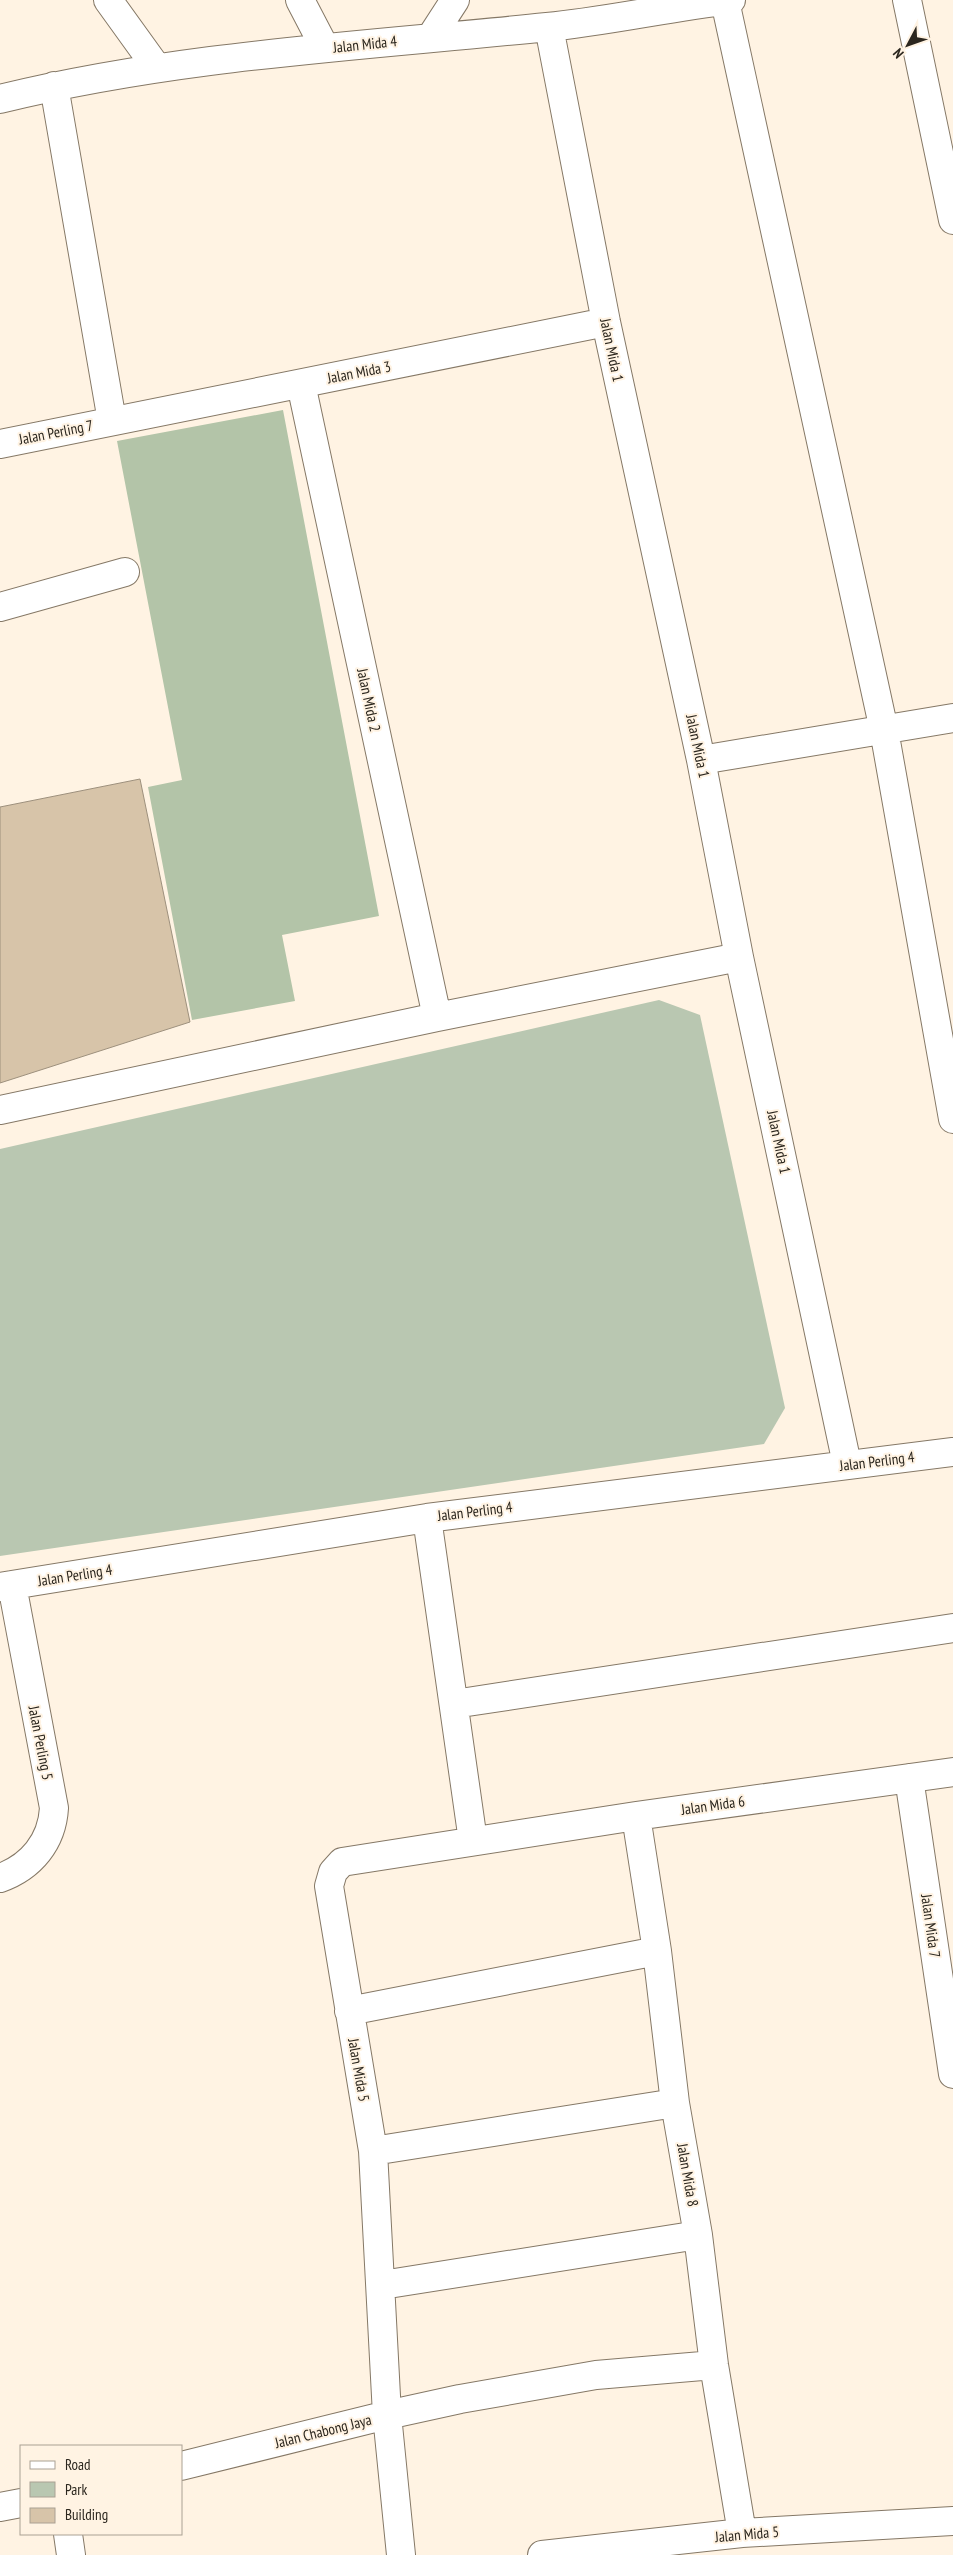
<svg xmlns="http://www.w3.org/2000/svg" width="953" height="2555" font-family="'PT Sans Narrow',sans-serif">
<style>
.green{fill:#b9c7b1}
.forest{fill:#b3c4a8}
.building{fill:#d7c4a9;stroke:#9d907d}
.lines{fill:none;stroke-linecap:round;stroke-linejoin:round}
.minor-casing{stroke:#857866;stroke-width:30}
.minor{stroke:#fff;stroke-width:28}
.labels{text-anchor:middle;dominant-baseline:central;stroke-width:4;stroke-linejoin:round;paint-order:stroke}
.street-label{font-size:15px;fill:#2b261e;stroke:#fff3e3}
</style>
<rect width="100%" height="100%" fill="#fff3e3"/>
<path class="green" d="M 659,1000 L 700,1015 L 785,1408 L 764,1444 L 0,1556 L 0,1149 Z"/>
<path class="forest" d="M 283,410 L 379,916 L 282,935 L 295,1001 L 192,1020 L 148,787 L 182,780 L 117,441 Z"/>
<path class="building" d="M 140,779 L 190,1022 L 0,1083 L 0,807 Z"/>
<g class="lines">
<defs>
<path id="minor" d="M 108,0 L 157,68
M 300,0 L 325,48
M 907,0 L 953,220
M 725,1 L 884,730 L 953,1119
M 549,27 L 606,322 L 701,760 L 739,957 L 847,1464
M 431,37 L 455,0
M 54,86 L 112,421
M 0,99 C 179,55 364,46 547,27 C 609,21 669,7 731,0
M 301,384 L 437,1017
M 0,444 L 606,322
M 0,607 L 125,572
M 701,760 L 953,718
M 0,1110 L 437,1017 L 739,957
M 427,1518 L 473,1841
M 0,1587 L 427,1518 L 953,1452
M 454,1704 L 953,1628
M 909,1778 L 953,2074
M 636,1816 L 657,1951 L 675,2103 L 698,2235 L 714,2365 L 742,2533
M 0,1878 C 31,1867 52,1842 54,1808 L 12,1585
M 349,2011 L 657,1951
M 373,2151 L 675,2103
M 382,2285 L 698,2235
M 714,2365 L 596,2375 L 460,2399 L 387,2415 L 373,2151 L 329,1886 L 333,1872 L 342,1862 L 636,1816 L 953,1772
M 181,2466 L 387,2415 L 401,2555
M 0,2507 L 21,2503
M 68,2534 L 71,2555
M 542,2555 L 742,2533 L 953,2521"/>
</defs>
<use href="#minor" class="minor-casing"/>
<use href="#minor" class="minor"/>
</g>
<g class="labels">
<g class="street-label">
<text transform="translate(365 44) rotate(-6)">Jalan Mida 4</text>
<text transform="translate(612 350) rotate(78)">Jalan Mida 1</text>
<text transform="translate(359 372) rotate(-11)">Jalan Mida 3</text>
<text transform="translate(56 432) rotate(-11)">Jalan Perling 7</text>
<text transform="translate(369 700) rotate(78)">Jalan Mida 2</text>
<text transform="translate(698 746) rotate(78)">Jalan Mida 1</text>
<text transform="translate(779 1142) rotate(78)">Jalan Mida 1</text>
<text transform="translate(877 1461) rotate(-7)">Jalan Perling 4</text>
<text transform="translate(475 1511) rotate(-7)">Jalan Perling 4</text>
<text transform="translate(75 1575) rotate(-9)">Jalan Perling 4</text>
<text transform="translate(41 1743) rotate(79)">Jalan Perling 5</text>
<text transform="translate(713 1805) rotate(-8)">Jalan Mida 6</text>
<text transform="translate(931 1926) rotate(82)">Jalan Mida 7</text>
<text transform="translate(359 2070) rotate(80)">Jalan Mida 5</text>
<text transform="translate(688 2175) rotate(80)">Jalan Mida 8</text>
<text transform="translate(323 2431) rotate(-14)">Jalan Chabong Jaya</text>
<text transform="translate(747 2534) rotate(-5)">Jalan Mida 5</text>
</g>
</g>
<rect x="20" y="2445" width="162" height="90" fill="#fff3e3" stroke="#aaa194"/>
<rect x="30" y="2461" width="25" height="8" fill="#ffffff" stroke="#aaa194"/>
<text x="65" y="2470" font-size="15" fill="#2b261e">Road</text>
<rect x="30" y="2482" width="25" height="15" fill="#b9c7b1" stroke="#aaa194"/>
<text x="65" y="2495" font-size="15" fill="#2b261e">Park</text>
<rect x="30" y="2508" width="25" height="15" fill="#d7c4a9" stroke="#aaa194"/>
<text x="65" y="2520" font-size="15" fill="#2b261e">Building</text>
<g transform="translate(908 45) rotate(229)" stroke="#fff3e3" stroke-width="4" paint-order="stroke">
<path d="M0-4L9 19L0 12L-9 19Z" fill="#2b261e"/>
<text y="-8" font-size="14" font-weight="bold" text-anchor="middle" fill="#2b261e">N</text>
</g>
</svg>
